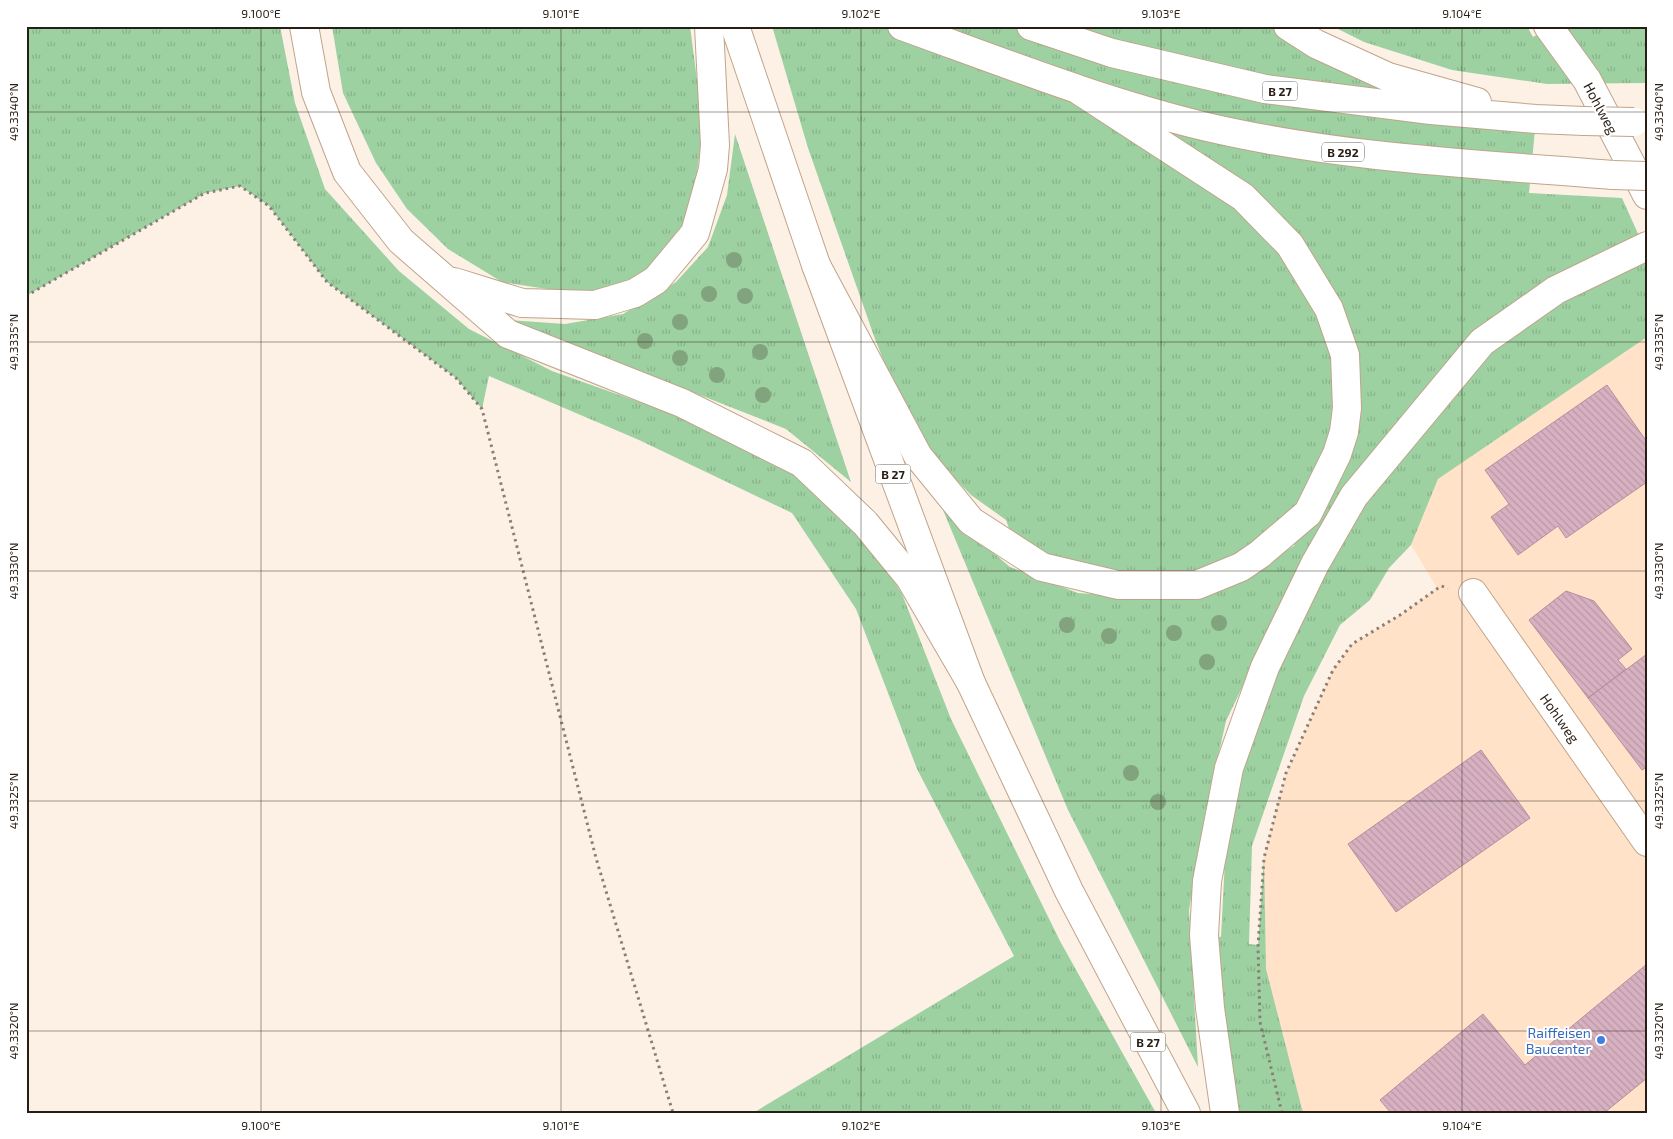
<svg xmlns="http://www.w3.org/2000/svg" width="1673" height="1139" font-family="'Exo 2',sans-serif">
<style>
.built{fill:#ffe2c8}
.grass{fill:url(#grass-tufts)}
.building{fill:url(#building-back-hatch);stroke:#b38f9e}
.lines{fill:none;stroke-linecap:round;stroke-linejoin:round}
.street-casing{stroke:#c0a48b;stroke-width:30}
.primary-casing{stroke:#c0a48b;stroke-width:30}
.highway-casing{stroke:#c0a48b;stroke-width:30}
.path{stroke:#8b7f75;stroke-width:3;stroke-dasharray:2.5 4;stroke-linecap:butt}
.street{stroke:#fff;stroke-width:28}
.primary{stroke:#fff;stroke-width:28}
.highway{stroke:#fff;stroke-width:28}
.highway-bridge-casing{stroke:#c0a48b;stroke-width:30;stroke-linecap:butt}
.highway-bridge{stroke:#fff;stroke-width:28}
.tree{fill:#81a37e}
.ticks{fill:none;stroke:#291e15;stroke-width:1;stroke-opacity:0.45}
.shop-dot{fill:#3f7fe0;stroke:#fff;stroke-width:2}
.labels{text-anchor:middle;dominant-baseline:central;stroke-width:4;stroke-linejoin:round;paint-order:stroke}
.shield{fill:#fff;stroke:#69625b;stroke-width:1}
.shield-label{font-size:12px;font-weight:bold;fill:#291e15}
.street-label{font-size:14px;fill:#291e15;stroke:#fff}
.shop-label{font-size:14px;fill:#366cbe;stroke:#fff;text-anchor:end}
.neatline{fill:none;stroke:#291e15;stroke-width:2}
.ticks-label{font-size:12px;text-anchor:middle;fill:#291e15}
</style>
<defs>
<pattern id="grass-tufts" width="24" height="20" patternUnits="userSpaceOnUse" patternTransform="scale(1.25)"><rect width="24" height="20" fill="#9dd1a1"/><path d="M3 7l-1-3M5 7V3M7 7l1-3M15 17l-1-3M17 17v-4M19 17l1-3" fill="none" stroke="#87b38a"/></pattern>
<pattern id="building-back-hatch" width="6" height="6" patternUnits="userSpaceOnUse" patternTransform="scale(1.25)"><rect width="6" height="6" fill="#d7b1c1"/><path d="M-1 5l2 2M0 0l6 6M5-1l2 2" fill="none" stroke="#b998a5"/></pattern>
</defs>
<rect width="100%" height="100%" fill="#fdf1e6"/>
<path class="built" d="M 1647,337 L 1647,1113 L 1282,1113 L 1260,1022 L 1264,857 L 1286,773 L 1333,670 L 1352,644 L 1400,615 L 1437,588 L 1411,545 L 1438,479 Z"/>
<path class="grass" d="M 26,26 L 280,26 L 295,103 L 325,189 L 399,271 L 469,329 L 552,371 L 704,425 L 805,481 L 871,544 L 902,594 L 951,719 L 1060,941 L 1156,1113 L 753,1113 L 1014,956 L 917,769 L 856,609 L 792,513 L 639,440 L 489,376 L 482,409 L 456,378 L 327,282 L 269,206 L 240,186 L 205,193 L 26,296 Z
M 332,26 L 690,26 L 703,126 L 693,204 L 675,250 L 644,275 L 605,291 L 560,291 L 502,282 L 448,249 L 407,209 L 376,163 L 343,93 Z
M 772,26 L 1288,26 L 1536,119 L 1529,193 L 1622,198 L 1644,247 L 1647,250 L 1647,337 L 1438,479 L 1411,545 L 1389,568 L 1370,600 L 1340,625 L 1304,696 L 1252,846 L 1249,944 L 1258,945 L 1264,857 L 1266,969 L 1303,1113 L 1240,1113 L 1204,935 L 1221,937 L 1227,820 L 1308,550 L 1226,721 L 1205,814 L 1189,910 L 1198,1067 L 1068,810 L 943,510 L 1010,567 L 1078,593 L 1168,599 L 1239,582 L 1295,545 L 1278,539 L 1241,567 L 1118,585 L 1017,550 L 1006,520 L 971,495 L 922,445 L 901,405 L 875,339 L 808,148 Z
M 1332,26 L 1527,26 L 1533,37 L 1551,26 L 1647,26 L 1647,83 L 1547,84 L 1452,70 L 1364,42 Z
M 735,134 L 851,482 L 786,429 L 509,320 L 565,324 L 623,314 L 676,282 L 708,247 L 727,195 Z"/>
<path class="building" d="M 1607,385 L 1647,442 L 1647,482 L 1566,538 L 1558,526 L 1518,555 L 1491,517 L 1509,504 L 1485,470 Z
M 1566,591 L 1594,601 L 1632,649 L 1618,660 L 1626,669 L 1588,698 L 1529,620 Z
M 1647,654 L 1647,767 L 1642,770 L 1588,698 Z
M 1481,750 L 1530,818 L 1396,912 L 1348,844 Z
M 1647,964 L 1647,1078 L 1604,1113 L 1391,1113 L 1380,1100 L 1483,1014 L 1525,1065 Z"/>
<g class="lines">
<defs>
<path id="street" d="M 1548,26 L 1587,80 L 1647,195
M 1473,593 L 1647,842"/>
<path id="primary" d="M 735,26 L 816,265 L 971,683 L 1069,891 L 1186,1113"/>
<path id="highway" d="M 304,26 L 316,92 L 347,172 L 401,241 L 508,334 L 682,403 L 802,463 L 865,523 L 910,578 L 971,683
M 902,26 C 1002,62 1103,102 1207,127 C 1340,158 1477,164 1613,175
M 1031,26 L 1112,53 L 1265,89 L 1431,110 L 1536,119 L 1584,121
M 1288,26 L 1316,44 L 1388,77 L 1477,102
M 816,265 L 918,456 L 971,521 L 1042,567 L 1118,585 L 1197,585 L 1241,567 L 1260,554 L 1308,513 L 1337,454 L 1344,432 L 1347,408 L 1345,355 L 1329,309 L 1290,245 L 1243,197 L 1080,91
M 454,282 L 522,303 L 595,305 L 635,293 L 656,280 L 695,233 L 713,169 L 715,145 L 709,26
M 1225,1113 L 1210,1008 L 1206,960 L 1204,935 L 1207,881 L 1229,768 L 1265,667 L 1315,564 L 1354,496 L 1482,342 L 1556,290 L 1647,246"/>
</defs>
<use href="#street" class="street-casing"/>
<use href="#primary" class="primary-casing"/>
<use href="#highway" class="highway-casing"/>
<path class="path" d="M 26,296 L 205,193 L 240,186 L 269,206 L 327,282 L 456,378 L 482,409 L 596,858 L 673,1113
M 1282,1113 L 1260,1022 L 1258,946 L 1264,858 L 1286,773 L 1333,670 L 1352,644 L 1400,615 L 1441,586 L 1448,588"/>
<use href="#street" class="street"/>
<use href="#primary" class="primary"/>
<use href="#highway" class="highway"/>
<defs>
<path id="highway-bridge" d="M 1584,121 L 1634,122
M 1613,175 L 1647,176"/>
</defs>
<use href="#highway-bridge" class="highway-bridge-casing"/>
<use href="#highway-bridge" class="highway-bridge"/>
</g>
<g class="tree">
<circle cx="734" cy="260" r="8"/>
<circle cx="709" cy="294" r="8"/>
<circle cx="745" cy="296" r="8"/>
<circle cx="680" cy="322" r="8"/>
<circle cx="645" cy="341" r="8"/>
<circle cx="760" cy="352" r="8"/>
<circle cx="680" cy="358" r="8"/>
<circle cx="717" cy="375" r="8"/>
<circle cx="763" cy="395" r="8"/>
<circle cx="1219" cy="623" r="8"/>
<circle cx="1067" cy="625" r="8"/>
<circle cx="1174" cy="633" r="8"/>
<circle cx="1109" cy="636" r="8"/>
<circle cx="1207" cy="662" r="8"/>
<circle cx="1131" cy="773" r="8"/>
<circle cx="1158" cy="802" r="8"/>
</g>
<path class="ticks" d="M 261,26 L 261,1113M 561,26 L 561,1113M 861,26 L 861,1113M 1161,26 L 1161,1113M 1462,26 L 1462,1113M 26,112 L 1647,112M 26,342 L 1647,342M 26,571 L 1647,571M 26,801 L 1647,801M 26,1031 L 1647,1031"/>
<circle class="shop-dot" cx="1601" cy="1040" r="5"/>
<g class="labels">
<g class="shield">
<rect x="1262.5" y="81.5" width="35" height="19" rx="4"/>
<rect x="1322" y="142.5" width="42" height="19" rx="4"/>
<rect x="875.5" y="464.5" width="35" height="19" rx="4"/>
<rect x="1130.5" y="1032.5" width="35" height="19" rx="4"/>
</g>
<g class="shield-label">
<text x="1280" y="91">B 27</text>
<text x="1343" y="152">B 292</text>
<text x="893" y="474">B 27</text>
<text x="1148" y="1042">B 27</text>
</g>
<g class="street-label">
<text transform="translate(1601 108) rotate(62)">Hohlweg</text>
<text transform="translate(1560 718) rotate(55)">Hohlweg</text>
</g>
<g class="shop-label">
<text x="1591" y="1032">Raiffeisen<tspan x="1591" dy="16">Baucenter</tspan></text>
</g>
</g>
<rect width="1673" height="1139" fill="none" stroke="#ffffff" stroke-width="55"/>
<rect x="28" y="28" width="1618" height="1084" class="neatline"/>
<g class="ticks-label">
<text x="261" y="18">9.100°E</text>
<text x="561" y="18">9.101°E</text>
<text x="861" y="18">9.102°E</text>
<text x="1161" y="18">9.103°E</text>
<text x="1462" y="18">9.104°E</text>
<text transform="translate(14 112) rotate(-90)" y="4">49.3340°N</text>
<text transform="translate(1659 112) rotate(-90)" y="4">49.3340°N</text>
<text transform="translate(14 342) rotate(-90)" y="4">49.3335°N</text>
<text transform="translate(1659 342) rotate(-90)" y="4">49.3335°N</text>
<text transform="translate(14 571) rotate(-90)" y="4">49.3330°N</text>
<text transform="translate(1659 571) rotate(-90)" y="4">49.3330°N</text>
<text transform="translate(14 801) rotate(-90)" y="4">49.3325°N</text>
<text transform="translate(1659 801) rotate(-90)" y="4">49.3325°N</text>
<text transform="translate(14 1031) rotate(-90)" y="4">49.3320°N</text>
<text transform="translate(1659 1031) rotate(-90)" y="4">49.3320°N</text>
<text x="261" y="1130">9.100°E</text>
<text x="561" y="1130">9.101°E</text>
<text x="861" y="1130">9.102°E</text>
<text x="1161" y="1130">9.103°E</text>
<text x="1462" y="1130">9.104°E</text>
</g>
</svg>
